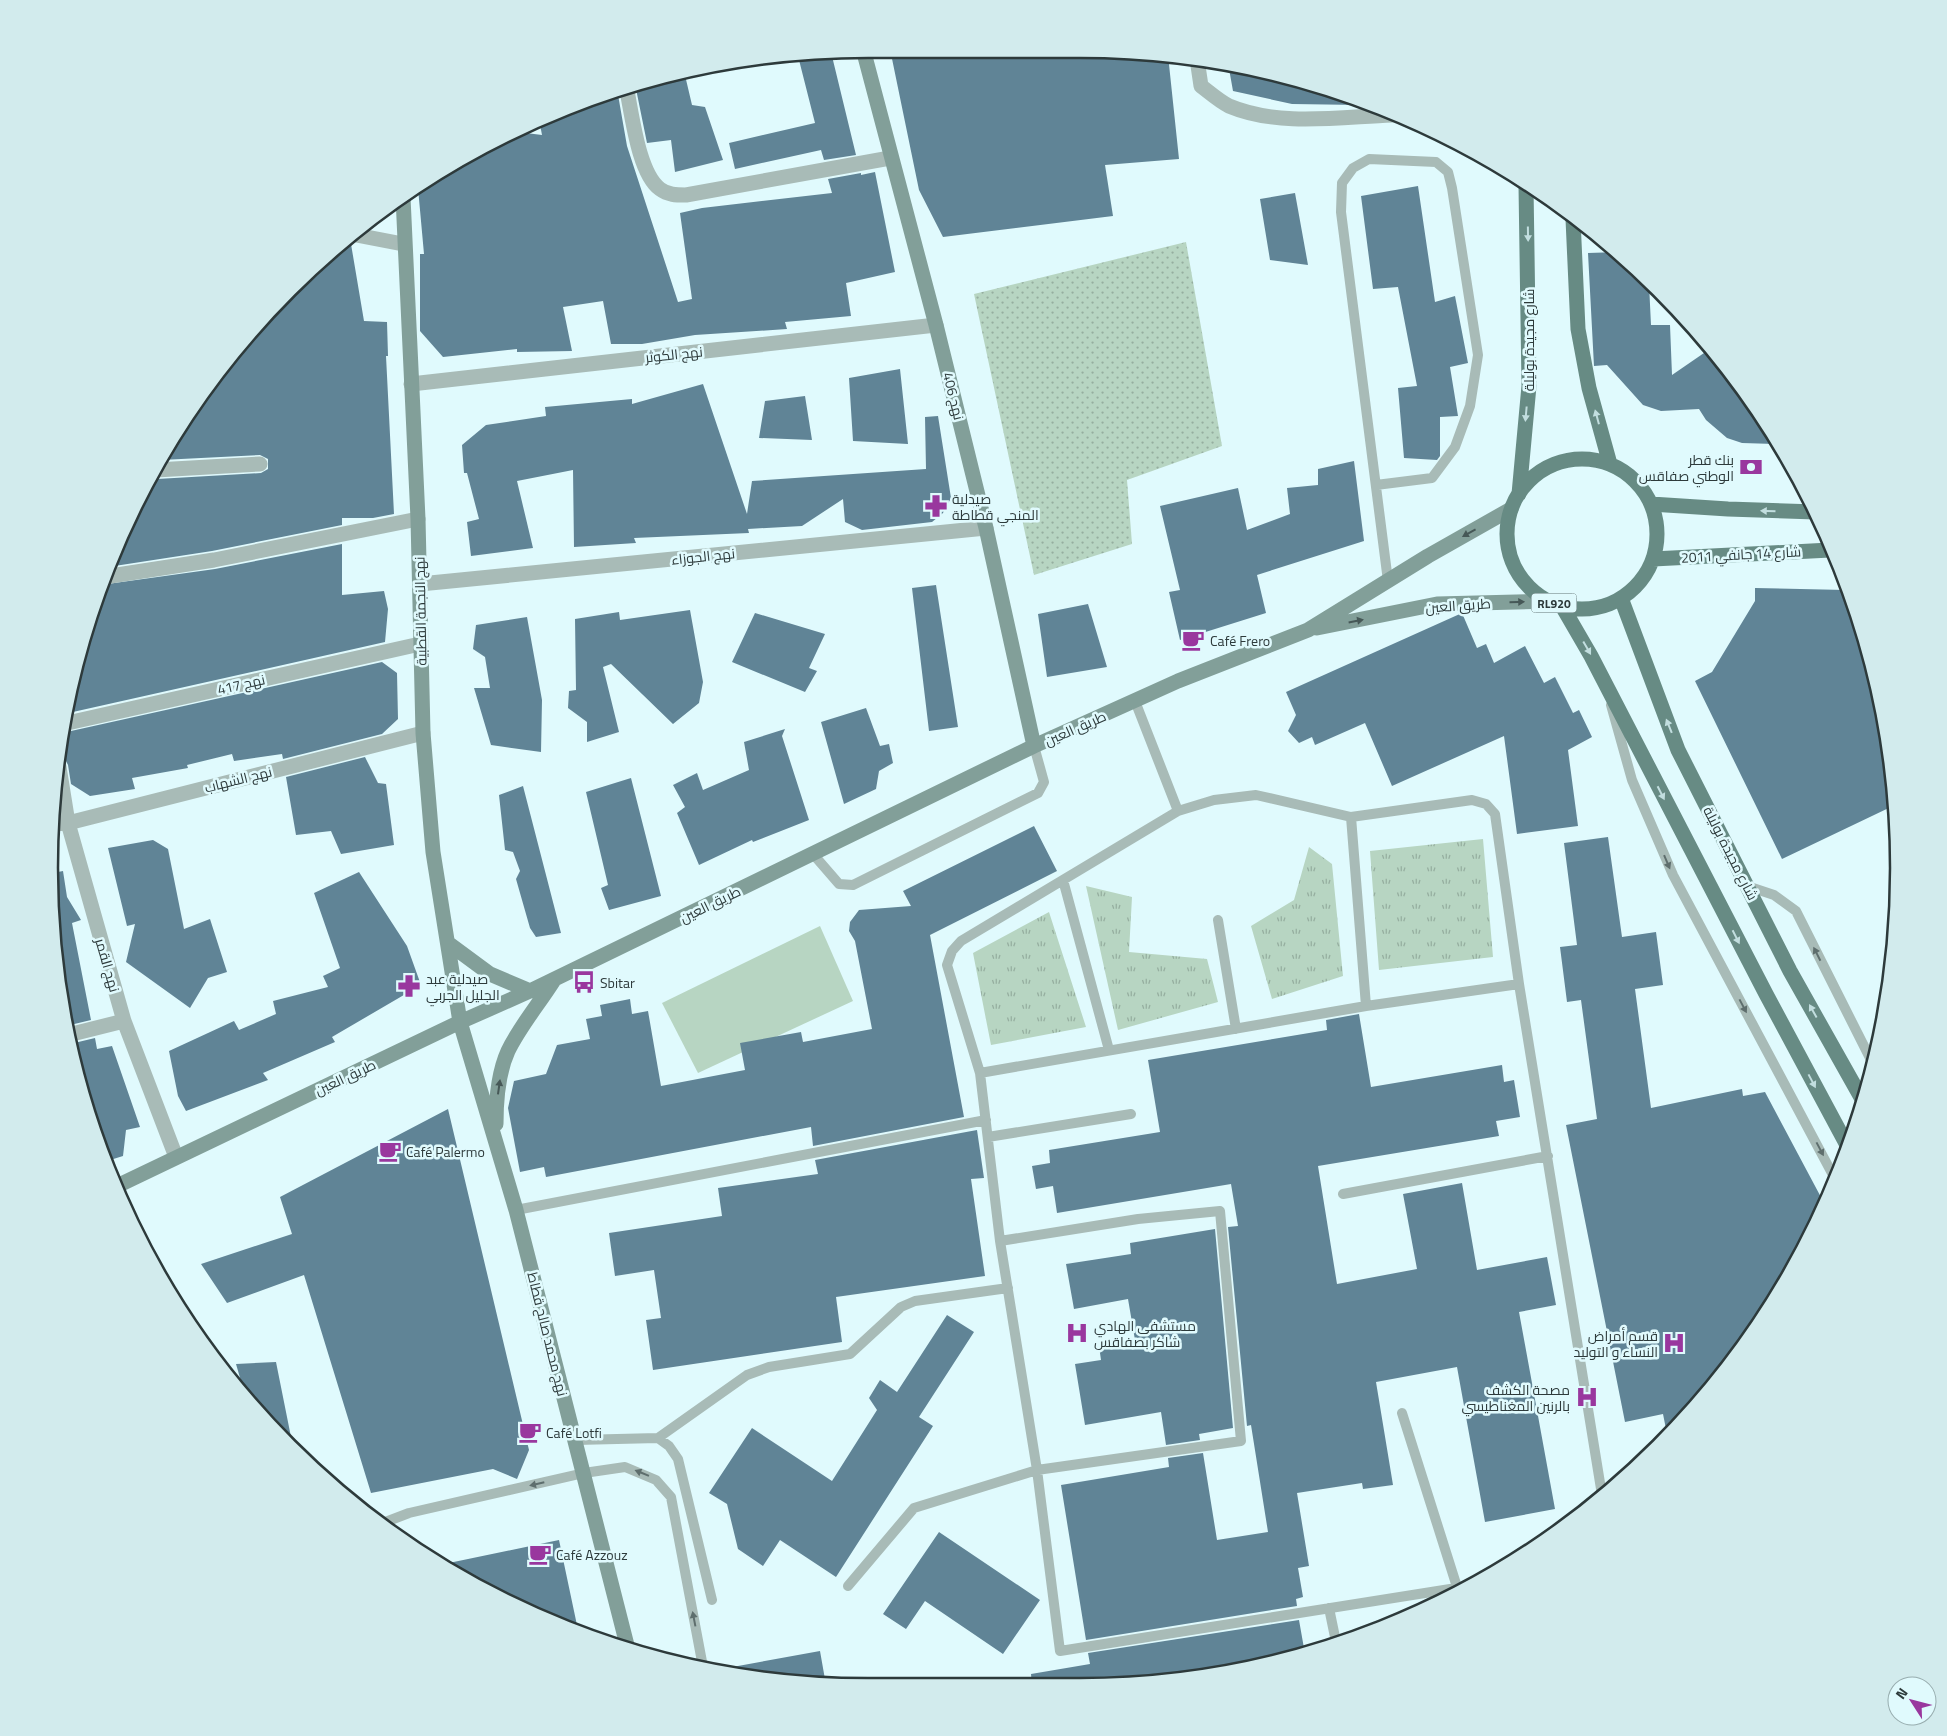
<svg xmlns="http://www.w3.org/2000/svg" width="1947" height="1736" font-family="'Titillium Web',Cairo,sans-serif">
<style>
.grass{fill:url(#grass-dots)}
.park{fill:url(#park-tufts)}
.garden{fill:#b7d5c2}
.building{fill:#608496}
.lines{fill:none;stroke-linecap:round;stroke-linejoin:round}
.lane{stroke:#a8bbb7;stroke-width:10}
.street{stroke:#a8bbb7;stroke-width:15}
.secondary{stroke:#829f99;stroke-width:15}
.primary{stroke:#678b84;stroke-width:15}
.oneway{fill:#c2dedf}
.oneway2{fill:#465857}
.oneway3{fill:#5e6e6d}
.labels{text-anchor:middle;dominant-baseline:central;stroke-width:5;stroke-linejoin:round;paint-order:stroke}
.shield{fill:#e0fafd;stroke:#637475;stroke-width:1}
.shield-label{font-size:12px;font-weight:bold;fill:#2d3a3b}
.street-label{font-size:14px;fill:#2d3a3b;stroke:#e0fafd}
.poi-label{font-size:14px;fill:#2d3a3b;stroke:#e0fafd;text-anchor:start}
.rim{fill:none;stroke:#2d3a3b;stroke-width:2.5}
</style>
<defs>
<pattern id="grass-dots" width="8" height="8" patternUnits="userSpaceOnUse" patternTransform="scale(1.25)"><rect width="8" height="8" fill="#b7d5c2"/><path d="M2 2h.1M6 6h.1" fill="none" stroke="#95ae9f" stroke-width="1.8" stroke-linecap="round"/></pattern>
<pattern id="park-tufts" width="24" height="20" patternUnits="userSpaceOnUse" patternTransform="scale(1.25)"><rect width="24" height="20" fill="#b7d5c2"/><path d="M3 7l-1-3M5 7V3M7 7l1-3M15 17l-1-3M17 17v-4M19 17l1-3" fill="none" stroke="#95ae9f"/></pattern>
</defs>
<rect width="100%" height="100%" fill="#e0fafd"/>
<path class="grass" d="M 1186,242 L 1222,446 L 1127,480 L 1132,544 L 1034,575 L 974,294 Z"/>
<path class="park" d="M 1483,839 L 1493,957 L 1379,970 L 1370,851 Z
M 1309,847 L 1332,864 L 1343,976 L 1272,999 L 1251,926 L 1294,900 Z
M 1086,886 L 1132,897 L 1129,952 L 1207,959 L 1218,1002 L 1118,1030 Z
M 1049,912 L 1086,1027 L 991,1045 L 973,953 Z"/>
<path class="garden" d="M 820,926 L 853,1001 L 698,1073 L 662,1003 Z"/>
<path class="building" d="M 890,49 L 1132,50 L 1168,55 L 1179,159 L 1105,165 L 1113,216 L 943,237 L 919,190 Z
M 831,52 L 856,155 L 824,160 L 821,150 L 735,169 L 729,143 L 815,123 L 798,56 Z
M 1228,63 L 1343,92 L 1361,101 L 1360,105 L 1292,104 L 1233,91 Z
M 684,71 L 692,105 L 705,107 L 723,160 L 675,172 L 671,140 L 647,143 L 635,84 Z
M 617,89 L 627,146 L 678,302 L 692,299 L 680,213 L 702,208 L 832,193 L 828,179 L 861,173 L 861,175 L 875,172 L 895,272 L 846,283 L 851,316 L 785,322 L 787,329 L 695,335 L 642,344 L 611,344 L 603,301 L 563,307 L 572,351 L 517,352 L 517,349 L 443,357 L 420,331 L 420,254 L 424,254 L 418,188 L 492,141 L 503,140 L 506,133 L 510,131 L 542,135 L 539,119 Z
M 1418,186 L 1435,302 L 1455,296 L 1468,363 L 1450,367 L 1458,416 L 1440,417 L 1440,456 L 1437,460 L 1404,458 L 1398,388 L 1417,386 L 1398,287 L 1373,289 L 1361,196 Z
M 1295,193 L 1308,265 L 1270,260 L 1260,199 Z
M 344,240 L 351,244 L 364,321 L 387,322 L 388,356 L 386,356 L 394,514 L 373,518 L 342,518 L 342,525 L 212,551 L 108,567 L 133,506 L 151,478 L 157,479 L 261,473 L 268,469 L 268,459 L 260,455 L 161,460 L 218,369 L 289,288 Z
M 1619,252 L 1649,284 L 1651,325 L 1670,325 L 1672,375 L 1704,353 L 1713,352 L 1729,370 L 1775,444 L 1742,443 L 1727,438 L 1706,420 L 1699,409 L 1661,411 L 1643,405 L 1607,365 L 1594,366 L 1588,253 Z
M 900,369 L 908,444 L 853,441 L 849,378 Z
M 703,384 L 747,514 L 752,481 L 926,469 L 925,417 L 938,416 L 951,498 L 943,513 L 932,522 L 862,530 L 845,522 L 843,499 L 802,526 L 748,529 L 749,533 L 634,538 L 636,543 L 574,547 L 573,470 L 517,481 L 533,548 L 471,556 L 467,522 L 479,519 L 467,473 L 464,473 L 462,445 L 486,425 L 546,416 L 545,407 L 632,399 L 632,404 Z
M 805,396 L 812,440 L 759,438 L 765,401 Z
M 1354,461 L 1364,541 L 1257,575 L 1266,613 L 1180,640 L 1169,592 L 1180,590 L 1160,506 L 1238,488 L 1247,530 L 1290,514 L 1287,488 L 1318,485 L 1318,469 Z
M 342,544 L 342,595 L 384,591 L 388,609 L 385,642 L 64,714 L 92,604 L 100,585 L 215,569 Z
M 936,585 L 958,727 L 929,731 L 912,588 Z
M 1755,588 L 1845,590 L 1870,656 L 1895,805 L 1782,859 L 1695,681 L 1712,672 L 1755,601 Z
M 1088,604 L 1107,667 L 1047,677 L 1038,614 Z
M 690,610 L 703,682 L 699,703 L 673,724 L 611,664 L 603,667 L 619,732 L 587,742 L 587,722 L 568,708 L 569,691 L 576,690 L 575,619 L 619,612 L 620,620 Z
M 755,613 L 825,634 L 809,668 L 817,671 L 805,692 L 732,662 Z
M 1462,613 L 1477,648 L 1486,644 L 1494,663 L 1525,646 L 1544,683 L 1555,677 L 1573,713 L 1579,710 L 1592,737 L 1568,750 L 1578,826 L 1517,834 L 1504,736 L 1392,786 L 1365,723 L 1315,745 L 1312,737 L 1299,743 L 1288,731 L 1296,715 L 1286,692 Z
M 527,617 L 542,700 L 541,752 L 491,745 L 474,688 L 490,688 L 485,657 L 473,649 L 476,625 Z
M 382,662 L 397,673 L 398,719 L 382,734 L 283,759 L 282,754 L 234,761 L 232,754 L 187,765 L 188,768 L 132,778 L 135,789 L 90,796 L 71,784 L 68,765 L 66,761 L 60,758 L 62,733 Z
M 866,708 L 880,746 L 889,744 L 893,763 L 879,771 L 876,789 L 844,804 L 821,722 Z
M 785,729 L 782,736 L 809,820 L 753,842 L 752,840 L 699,865 L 677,813 L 685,807 L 673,785 L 697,773 L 703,790 L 749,770 L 744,742 Z
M 365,757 L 378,783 L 386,784 L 394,845 L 341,854 L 331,831 L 296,835 L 286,777 Z
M 631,778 L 661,896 L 609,910 L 601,888 L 608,885 L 586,792 Z
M 523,786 L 561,933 L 536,937 L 530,928 L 516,879 L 520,871 L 513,852 L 505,850 L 499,795 Z
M 1034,826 L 1057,871 L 930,935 L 964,1117 L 813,1146 L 811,1127 L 546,1177 L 544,1167 L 520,1172 L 508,1108 L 514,1081 L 546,1074 L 557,1045 L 590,1039 L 586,1019 L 602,1016 L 600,1005 L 630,999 L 632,1014 L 648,1011 L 661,1086 L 745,1070 L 740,1043 L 801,1032 L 803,1042 L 872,1029 L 855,941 L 849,931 L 850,922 L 859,910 L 911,906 L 903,891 Z
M 1608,837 L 1622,937 L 1656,932 L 1663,985 L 1635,989 L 1651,1108 L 1742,1089 L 1743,1096 L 1765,1092 L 1823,1201 L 1788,1278 L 1695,1408 L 1667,1434 L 1663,1414 L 1625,1422 L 1566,1125 L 1597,1119 L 1581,1000 L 1567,1002 L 1560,947 L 1577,945 L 1564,843 Z
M 153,840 L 168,849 L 184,929 L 210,919 L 227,972 L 208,978 L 190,1008 L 126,962 L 135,924 L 127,926 L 108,848 Z
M 49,865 L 53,873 L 63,871 L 67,897 L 81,920 L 72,923 L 91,1020 L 66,1026 L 56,975 Z
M 359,872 L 407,946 L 421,985 L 332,1037 L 335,1042 L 263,1073 L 268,1080 L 186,1111 L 178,1096 L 169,1051 L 234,1021 L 239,1030 L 276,1014 L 273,1001 L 328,987 L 323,976 L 340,968 L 314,893 Z
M 1359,1014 L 1371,1087 L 1502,1065 L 1504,1082 L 1514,1080 L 1520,1117 L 1496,1121 L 1499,1136 L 1318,1166 L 1337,1284 L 1417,1269 L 1403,1194 L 1462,1183 L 1477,1270 L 1547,1257 L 1556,1305 L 1519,1312 L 1555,1509 L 1485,1522 L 1457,1367 L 1376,1382 L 1393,1485 L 1363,1489 L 1362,1483 L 1297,1493 L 1309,1566 L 1298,1568 L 1303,1597 L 1296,1599 L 1297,1606 L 1086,1640 L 1061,1485 L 1169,1467 L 1168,1458 L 1203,1453 L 1217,1540 L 1268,1532 L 1251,1425 L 1247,1426 L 1228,1227 L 1238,1226 L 1231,1184 L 1057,1213 L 1053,1186 L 1036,1189 L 1032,1166 L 1050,1163 L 1049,1150 L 1160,1132 L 1148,1060 L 1327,1030 L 1326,1020 Z
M 95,1038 L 97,1049 L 112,1046 L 140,1127 L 126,1130 L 123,1156 L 107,1161 L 77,1080 L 70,1044 Z
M 448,1109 L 529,1450 L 517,1479 L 493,1469 L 371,1493 L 304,1275 L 227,1303 L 201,1264 L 292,1234 L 280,1197 Z
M 977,1130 L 984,1178 L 971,1179 L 985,1276 L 836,1297 L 842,1342 L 653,1370 L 646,1320 L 661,1318 L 654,1270 L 615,1276 L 609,1233 L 722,1216 L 718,1188 L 818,1174 L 815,1160 Z
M 1215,1229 L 1233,1428 L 1199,1434 L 1200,1440 L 1166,1445 L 1161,1412 L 1085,1425 L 1075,1364 L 1101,1360 L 1099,1346 L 1135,1340 L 1128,1299 L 1074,1309 L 1066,1264 L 1131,1254 L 1130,1243 Z
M 947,1315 L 974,1332 L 919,1417 L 933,1426 L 836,1577 L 780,1540 L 763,1566 L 738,1549 L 727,1504 L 709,1493 L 752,1428 L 832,1481 L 877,1410 L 869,1398 L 880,1380 L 897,1392 Z
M 276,1362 L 293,1447 L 247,1402 L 236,1364 Z
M 939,1532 L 1040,1600 L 1003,1654 L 925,1601 L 906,1629 L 883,1614 Z
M 559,1540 L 578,1630 L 506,1603 L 444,1564 Z
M 1299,1620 L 1305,1654 L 1291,1659 L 1132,1686 L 1032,1686 L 1031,1674 L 1090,1664 L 1088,1653 Z
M 820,1651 L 826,1685 L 727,1671 L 727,1668 Z"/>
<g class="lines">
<path class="lane" d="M 1376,485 L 1432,478 L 1455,447 L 1470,406 L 1478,355 L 1452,188 L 1448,172 L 1436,162 L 1369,159 L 1353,168 L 1342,183 L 1341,212 L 1388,581
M 1611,705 L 1632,780 L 1673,875 L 1834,1177
M 1178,811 L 1214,800 L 1256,795 L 1351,817
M 813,854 L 839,884 L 853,885 L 1038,793 L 1044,782 L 1034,746
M 1063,880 L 1109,1050
M 1747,886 L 1774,895 L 1796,911 L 1871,1060
M 1218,920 L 1236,1029
M 1366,1006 L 1519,984
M 980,1073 L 947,965 L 952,951 L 961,941 L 1178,811 L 1135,701
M 988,1137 L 1131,1114
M 1343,1194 L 1548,1156
M 516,1210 L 986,1120
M 1000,1241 L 1138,1219 L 1220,1211 L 1241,1441 L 1037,1470 L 1000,1241 L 980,1073 L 1366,1006 L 1351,817 L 1472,800 L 1486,804 L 1495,814 L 1519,984 L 1602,1495
M 1402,1413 L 1457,1587
M 658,1438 L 747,1375 L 769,1367 L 850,1354 L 901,1307 L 915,1301 L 1008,1288
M 576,1440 L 658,1438 L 669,1446 L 678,1459 L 712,1600
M 382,1526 L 388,1521 L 409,1513 L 584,1473 L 625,1467 L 656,1480 L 671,1497 L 703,1667
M 848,1586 L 914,1508 L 1037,1470 L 1060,1651 L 1469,1586
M 1329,1608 L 1336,1642"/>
<path class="street" d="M 1197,59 L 1201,86 C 1209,92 1219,101 1229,106 C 1279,127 1339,117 1392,115
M 626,86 C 632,113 638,173 660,189 C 668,195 676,195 686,195 L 890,158
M 351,234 L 403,244
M 411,384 L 936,325
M 156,470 L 260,464
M 104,577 L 214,560 L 418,519
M 420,584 L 986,528
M 63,724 L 420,644
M 59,767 L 68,823 L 124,1021 L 176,1157
M 53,824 L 68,823 L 423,733
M 68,1035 L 124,1021"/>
<path class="secondary" d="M 863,49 L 936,325 L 986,528 L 1034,746
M 403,197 L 418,519 L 423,733 L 433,852 L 460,1022 L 516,1210 L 628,1649
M 1317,628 L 1437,604 L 1550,601
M 448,943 L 490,974 L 530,991
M 496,1124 C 496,1101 498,1073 508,1051 C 520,1026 539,1004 554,980
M 117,1186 L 460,1022 L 530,991 L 1034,746 L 1178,681 L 1308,630 L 1428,556 L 1511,509"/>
<path class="primary" d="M 1573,219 L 1578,329 L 1589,388 L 1610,464
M1507 534a75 75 0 1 1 150 0a75 75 0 1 1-150 0Z
M 1519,494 L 1529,386 L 1526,186
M 1651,504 L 1728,509 L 1816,512
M 1653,559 L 1830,550
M 1621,598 L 1678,750 L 1790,971 L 1862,1099
M 1562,606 L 1591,656 L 1766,994 L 1848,1147"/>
</g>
<defs><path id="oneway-solid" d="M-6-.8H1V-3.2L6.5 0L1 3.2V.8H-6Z" transform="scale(1.25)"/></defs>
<g class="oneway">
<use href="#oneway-solid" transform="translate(1528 234) rotate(89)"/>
<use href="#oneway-solid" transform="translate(1526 414) rotate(95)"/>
<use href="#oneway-solid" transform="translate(1597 417) rotate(-105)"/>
<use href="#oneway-solid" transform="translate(1768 511) rotate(-178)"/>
<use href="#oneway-solid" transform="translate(1587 648) rotate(60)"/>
<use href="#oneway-solid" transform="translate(1669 726) rotate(-112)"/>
<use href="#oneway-solid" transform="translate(1661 793) rotate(63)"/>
<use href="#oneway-solid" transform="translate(1736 937) rotate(63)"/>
<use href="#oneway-solid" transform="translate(1813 1011) rotate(-119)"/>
<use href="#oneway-solid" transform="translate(1812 1081) rotate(62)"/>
</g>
<g class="oneway2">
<use href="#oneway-solid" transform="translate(1469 533) rotate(151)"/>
<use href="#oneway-solid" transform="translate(1517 602) rotate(-1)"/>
<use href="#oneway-solid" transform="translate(1356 621) rotate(-11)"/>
<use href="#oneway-solid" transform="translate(499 1087) rotate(-82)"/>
</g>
<g class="oneway3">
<use href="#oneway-solid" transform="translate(1667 862) rotate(67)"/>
<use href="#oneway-solid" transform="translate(1817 954) rotate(-117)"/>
<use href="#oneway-solid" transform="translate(1743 1006) rotate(62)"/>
<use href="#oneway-solid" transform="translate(1820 1149) rotate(62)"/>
<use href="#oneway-solid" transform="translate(642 1473) rotate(-158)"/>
<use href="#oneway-solid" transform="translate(537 1484) rotate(167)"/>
<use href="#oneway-solid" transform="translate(694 1619) rotate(-101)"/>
</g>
<defs>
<symbol id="bank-bare" viewBox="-9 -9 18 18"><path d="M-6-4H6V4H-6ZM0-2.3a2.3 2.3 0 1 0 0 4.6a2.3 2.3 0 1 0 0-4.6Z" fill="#99379e" stroke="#e0fafd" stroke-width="2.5" paint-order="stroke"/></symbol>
<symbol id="pharmacy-bare" viewBox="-9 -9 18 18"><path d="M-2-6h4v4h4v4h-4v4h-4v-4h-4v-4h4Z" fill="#99379e" stroke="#e0fafd" stroke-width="2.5" paint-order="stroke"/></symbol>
<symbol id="cafe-bare" viewBox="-9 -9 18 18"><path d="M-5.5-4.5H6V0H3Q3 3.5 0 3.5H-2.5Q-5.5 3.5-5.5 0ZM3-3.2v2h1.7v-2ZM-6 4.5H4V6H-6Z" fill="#99379e" stroke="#e0fafd" stroke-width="2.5" paint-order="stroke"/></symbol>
<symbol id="bus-bare" viewBox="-9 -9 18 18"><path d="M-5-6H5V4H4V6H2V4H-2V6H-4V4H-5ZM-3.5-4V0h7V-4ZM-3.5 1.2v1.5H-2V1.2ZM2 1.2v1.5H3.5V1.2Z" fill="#99379e" stroke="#e0fafd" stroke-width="2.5" paint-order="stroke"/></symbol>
<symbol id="hospital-bare" viewBox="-9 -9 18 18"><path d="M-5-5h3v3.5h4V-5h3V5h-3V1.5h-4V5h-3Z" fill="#99379e" stroke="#e0fafd" stroke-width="2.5" paint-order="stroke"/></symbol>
</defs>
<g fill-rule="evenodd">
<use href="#bank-bare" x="1735" y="451" width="32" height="32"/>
<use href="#pharmacy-bare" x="920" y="490" width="32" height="32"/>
<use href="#cafe-bare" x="1177" y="624" width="32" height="32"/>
<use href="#bus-bare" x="568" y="966" width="32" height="32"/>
<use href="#pharmacy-bare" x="393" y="970" width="32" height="32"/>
<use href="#cafe-bare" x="374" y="1135" width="32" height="32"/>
<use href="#hospital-bare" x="1061" y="1317" width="32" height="32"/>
<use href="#hospital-bare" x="1658" y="1327" width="32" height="32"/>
<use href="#hospital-bare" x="1571" y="1381" width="32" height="32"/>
<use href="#cafe-bare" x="514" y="1416" width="32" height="32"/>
<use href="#cafe-bare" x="524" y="1538" width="32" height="32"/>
</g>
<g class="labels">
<rect class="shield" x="1531.5" y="593.5" width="45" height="19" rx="4"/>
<g class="shield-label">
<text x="1554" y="603">RL920</text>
</g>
<g class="street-label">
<text transform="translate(1528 340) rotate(-90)">شارع مجيدة بوليلة</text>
<text transform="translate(674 354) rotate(-6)">نهج الكوثر</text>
<text transform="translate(954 396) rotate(76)">نهج 406</text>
<text transform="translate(1741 554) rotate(-3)">شارع 14 جانفي 2011</text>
<text transform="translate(703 556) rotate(-6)">نهج الجوزاء</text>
<text transform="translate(1458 605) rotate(-4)">طريق العين</text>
<text transform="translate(420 611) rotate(-91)">نهج النجمة القطبية</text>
<text transform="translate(241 684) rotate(-13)">نهج 417</text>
<text transform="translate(1075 728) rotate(-24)">طريق العين</text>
<text transform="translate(238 779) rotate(-14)">نهج الشهاب</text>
<text transform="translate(1731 853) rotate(63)">شارع مجيدة بوليلة</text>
<text transform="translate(710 904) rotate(-26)">طريق العين</text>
<text transform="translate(108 965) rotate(74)">نهج القمر</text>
<text transform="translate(345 1077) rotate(-25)">طريق العين</text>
<text transform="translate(548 1334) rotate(76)">نهج محمد صالح قطاط</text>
</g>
<g class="poi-label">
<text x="1734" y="459" text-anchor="end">بنك قطر<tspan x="1734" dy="16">الوطني صفاقس</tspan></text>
<text x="952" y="498">صيدلية<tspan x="952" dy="16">المنجي قطاطة</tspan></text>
<text x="1210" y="640">Café Frero</text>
<text x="426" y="978">صيدلية عبد<tspan x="426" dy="16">الجليل الجربي</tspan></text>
<text x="600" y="982">Sbitar</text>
<text x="406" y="1151">Café Palermo</text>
<text x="1094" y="1325">مستشفى الهادي<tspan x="1094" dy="16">شاكر بصفاقس</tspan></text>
<text x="1658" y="1335" text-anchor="end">قسم أمراض<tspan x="1658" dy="16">النساء و التوليد</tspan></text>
<text x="1570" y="1389" text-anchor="end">مصحة الكشف<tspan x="1570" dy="16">بالرنين المغناطيسي</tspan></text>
<text x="546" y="1432">Café Lotfi</text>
<text x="556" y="1554">Café Azzouz</text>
</g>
</g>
<path d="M0 0H1947V1736H0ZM868 58H1080A810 810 0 0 1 1890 868V868A810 810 0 0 1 1080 1678H868A810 810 0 0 1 58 868V868A810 810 0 0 1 868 58Z" fill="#d2ebed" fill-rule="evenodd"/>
<path class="rim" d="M868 58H1080A810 810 0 0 1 1890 868V868A810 810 0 0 1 1080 1678H868A810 810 0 0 1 58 868V868A810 810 0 0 1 868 58Z"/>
<g transform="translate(1912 1701) rotate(306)"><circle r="24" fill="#e0fafd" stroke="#98adaf"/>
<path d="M0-4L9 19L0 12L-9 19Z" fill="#99379e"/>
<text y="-8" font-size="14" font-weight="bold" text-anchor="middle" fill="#2d3a3b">N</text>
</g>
</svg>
